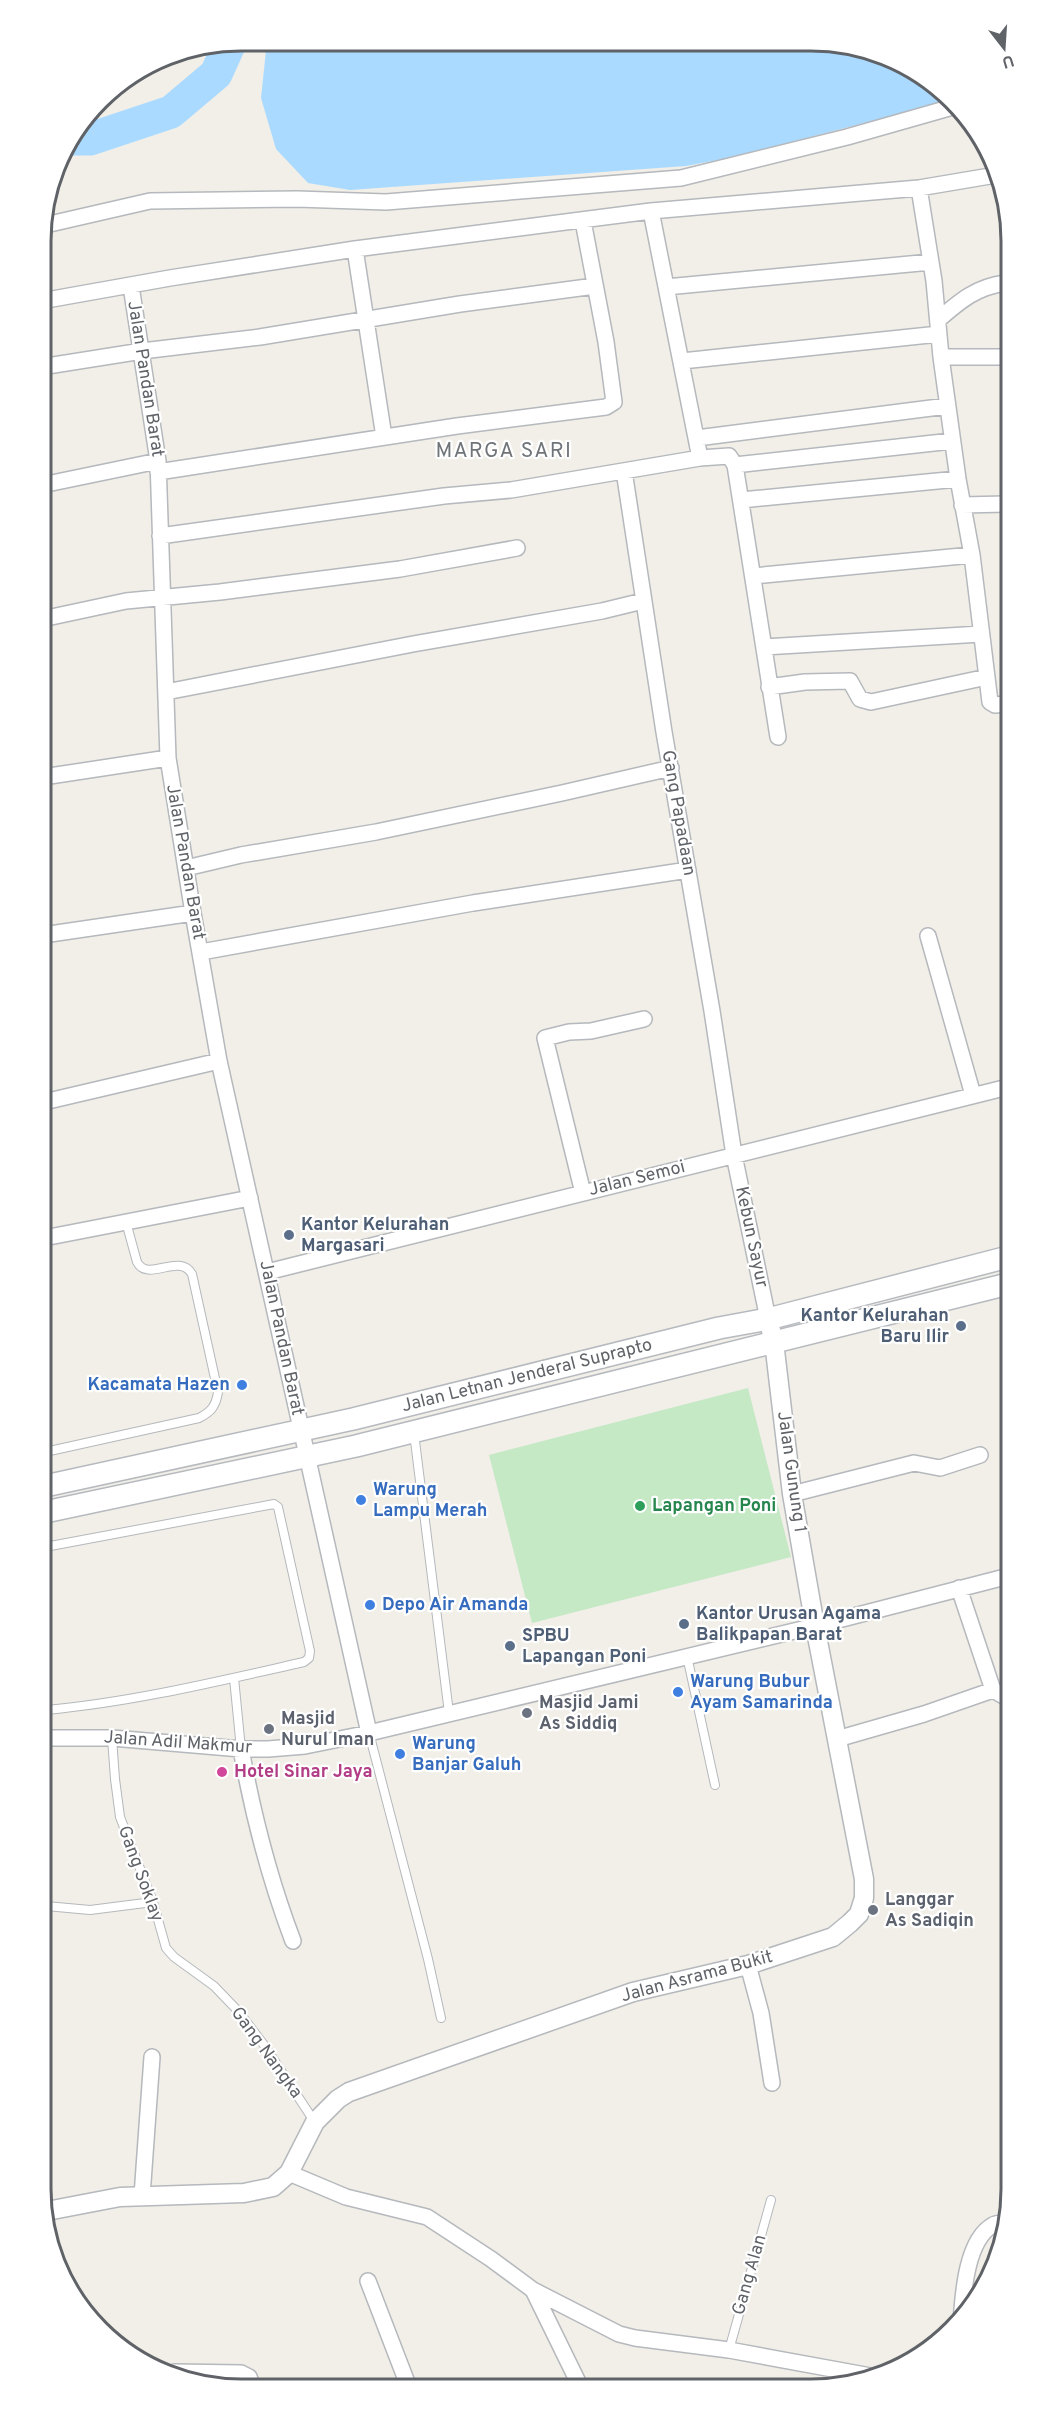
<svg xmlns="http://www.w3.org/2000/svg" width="1052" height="2430" font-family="Overpass,sans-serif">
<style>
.green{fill:#c5e8c5}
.water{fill:#aadaff}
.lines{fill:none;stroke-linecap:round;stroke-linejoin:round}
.river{stroke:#aadaff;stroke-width:33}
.service-casing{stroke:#b5b8bc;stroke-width:10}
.minor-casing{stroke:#b5b8bc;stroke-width:18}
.tertiary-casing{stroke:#b5b8bc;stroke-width:21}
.secondary-casing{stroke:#b6babf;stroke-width:24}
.service{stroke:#fff;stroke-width:8}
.minor{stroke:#fff;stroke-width:15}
.tertiary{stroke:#fff;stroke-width:18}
.secondary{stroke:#fff;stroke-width:21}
.service-dot{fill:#5c6f8a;stroke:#fff;stroke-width:2}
.shop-dot{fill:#3f7fe0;stroke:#fff;stroke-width:2}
.leisure-dot{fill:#2e9e5b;stroke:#fff;stroke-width:2}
.worship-dot{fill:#6b7280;stroke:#fff;stroke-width:2}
.hotel-dot{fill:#d1479c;stroke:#fff;stroke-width:2}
.labels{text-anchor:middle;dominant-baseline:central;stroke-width:4.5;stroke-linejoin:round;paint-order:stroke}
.street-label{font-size:18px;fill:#5f6368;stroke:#fff}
.service-label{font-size:18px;font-weight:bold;fill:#4e5e75;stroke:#fff;text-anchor:start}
.shop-label{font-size:18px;font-weight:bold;fill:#366cbe;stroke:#fff;text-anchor:start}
.leisure-label{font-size:18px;font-weight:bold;fill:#27864d;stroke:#fff;text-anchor:start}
.worship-label{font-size:18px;font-weight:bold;fill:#5b616d;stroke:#fff;text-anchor:start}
.hotel-label{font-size:18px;font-weight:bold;fill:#b23c85;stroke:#fff;text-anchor:start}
.quarter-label{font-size:21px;letter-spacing:1.5px;fill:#70757a;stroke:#fff}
.rim{fill:none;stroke:#5f6368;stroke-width:3}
</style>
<rect width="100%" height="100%" fill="#f1efe8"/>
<path class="green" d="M 748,1388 L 791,1557 L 532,1623 L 489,1455 Z"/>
<path class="water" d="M 267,41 L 850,44 L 900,61 L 953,100 L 729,158 L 686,166 L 350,190 L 308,183 L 276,149 L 261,98 Z"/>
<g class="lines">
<path class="river" d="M 71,139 L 90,139 L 171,112 L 216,74 L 230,43"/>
<defs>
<path id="service" d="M 414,1433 L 449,1713
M 45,1452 L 199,1418 C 211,1412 216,1406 218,1392 L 192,1274 C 179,1252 148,1283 137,1262 L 126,1222
M 45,1547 L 274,1504 L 278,1507 L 310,1651 L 309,1658 L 304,1662 C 219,1681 133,1702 46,1710
M 687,1656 L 715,1785
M 234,1678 L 241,1749
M 369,1733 L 428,1959 L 441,2018
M 112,1738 L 115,1779 L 120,1817 L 153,1902 L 166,1948 L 174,1957 L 214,1986 L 239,2012 L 264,2045 L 314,2121
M 46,1906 L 90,1910 L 153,1902
M 729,2350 L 771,2200"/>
<path id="minor" d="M 919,188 L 934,281 L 941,357 L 958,479 L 972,555 L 990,702 L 995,705 L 1006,704
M 41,226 L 150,201 L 297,199 L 386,202 L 681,178 L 847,137 L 956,106
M 355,249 L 384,437
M 131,286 L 158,461 L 168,758 L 193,913 L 219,1061 L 369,1733
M 666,287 L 931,262
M 41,301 L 170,278 L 355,249 L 651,211
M 938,320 C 960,301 976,287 1005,283
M 941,357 L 1005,357
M 682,361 L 939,334
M 41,367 L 142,351 L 260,337 L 460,304 L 595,286
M 697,438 L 947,406
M 700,458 L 729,456 L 735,465 L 778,737
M 735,465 L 952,441
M 624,471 L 664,732 L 712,1011 L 734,1155 L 768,1319
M 158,472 L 457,426 L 606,407 L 614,402 L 606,342 L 583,221
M 42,485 L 158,461
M 741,500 L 958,479
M 962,505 L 1006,504
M 160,536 L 444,496 L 511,490 L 700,458 L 651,211 L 919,188 L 996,175
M 753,576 L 972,555
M 42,619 L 126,601 L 220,592 L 400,569 L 517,548
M 764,647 L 981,634
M 769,687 L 805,682 L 850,681 L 860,699 L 871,702 L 987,677
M 166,692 L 413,644 L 602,611 L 643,601
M 43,777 L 168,758
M 186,868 L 241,855 L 376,832 L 562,793 L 671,768
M 43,935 L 193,913
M 928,936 L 973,1095
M 201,952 L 473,903 L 688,870
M 44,1102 L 219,1061
M 583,1193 L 545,1038 L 569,1032 L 591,1031 L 644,1019
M 44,1238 L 250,1198
M 267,1272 L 1008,1087
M 792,1494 L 914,1463 L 940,1468 L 980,1455
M 993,1690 L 1007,1698
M 46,1738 L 112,1738 L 241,1749 L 268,1749 L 305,1746 L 369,1733 L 815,1626 L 1009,1576
M 837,1739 L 924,1714 L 993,1690 L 959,1588
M 241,1749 C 253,1815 269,1878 293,1941
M 748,1965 L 761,2013 L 772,2083
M 289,2173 L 346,2197 L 427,2217 L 491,2259 L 533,2290 L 619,2334 L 635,2338 L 729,2350 L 876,2377
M 142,2196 L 152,2057
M 368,2281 L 408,2385
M 533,2290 L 579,2384
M 961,2322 C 963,2295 966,2240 993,2225 C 996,2223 1002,2223 1006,2222
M 174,2372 L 241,2373 L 249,2377 L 252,2385"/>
<path id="tertiary" d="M 47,2211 L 120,2197 L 244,2193 L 273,2187 L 289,2173 L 315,2122 L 338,2099 L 349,2092 L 633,1992 L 748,1965 L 833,1937 L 850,1923 L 859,1914 L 864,1898 L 864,1879 L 815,1626 L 792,1494 L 774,1342 L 768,1319"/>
<path id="secondary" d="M 45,1486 L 353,1419 L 719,1328 L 768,1319 L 1008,1257
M 45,1512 L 356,1446 L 1008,1284"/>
</defs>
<use href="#service" class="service-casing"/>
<use href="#minor" class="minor-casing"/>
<use href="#tertiary" class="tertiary-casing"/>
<use href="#secondary" class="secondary-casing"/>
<use href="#service" class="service"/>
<use href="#minor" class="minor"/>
<use href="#tertiary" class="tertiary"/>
<use href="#secondary" class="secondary"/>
</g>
<g class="service-dot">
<circle cx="289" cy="1235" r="6"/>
<circle cx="961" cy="1326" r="6"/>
<circle cx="684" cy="1624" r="6"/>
<circle cx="510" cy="1646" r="6"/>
</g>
<g class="shop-dot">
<circle cx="242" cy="1385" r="6"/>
<circle cx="361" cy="1500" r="6"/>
<circle cx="370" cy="1605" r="6"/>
<circle cx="678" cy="1692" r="6"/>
<circle cx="400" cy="1754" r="6"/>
</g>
<circle class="leisure-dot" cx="640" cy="1506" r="6"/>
<g class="worship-dot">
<circle cx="527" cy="1713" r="6"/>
<circle cx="269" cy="1729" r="6"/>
<circle cx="873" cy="1910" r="6"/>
</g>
<circle class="hotel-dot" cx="222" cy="1772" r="6"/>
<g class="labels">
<g class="street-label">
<text transform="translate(145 379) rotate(81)">Jalan Pandan Barat</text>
<text transform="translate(678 813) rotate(80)">Gang Papadaan</text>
<text transform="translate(185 862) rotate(80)">Jalan Pandan Barat</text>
<text transform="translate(637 1179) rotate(-14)">Jalan Semoi</text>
<text transform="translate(751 1237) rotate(78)">Kebun Sayur</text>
<text transform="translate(281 1338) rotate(78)">Jalan Pandan Barat</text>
<text transform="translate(527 1376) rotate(-14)">Jalan Letnan Jenderal Suprapto</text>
<text transform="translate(791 1472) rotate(82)">Jalan Gunung 1</text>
<text transform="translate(178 1743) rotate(4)">Jalan Adil Makmur</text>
<text transform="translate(140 1874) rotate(70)">Gang Soklay</text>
<text transform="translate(697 1977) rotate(-15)">Jalan Asrama Bukit</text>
<text transform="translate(266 2053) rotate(54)">Gang Nangka</text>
<text transform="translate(750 2275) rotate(-74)">Gang Alan</text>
</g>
<g class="service-label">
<text x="301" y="1225">Kantor Kelurahan<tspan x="301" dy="21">Margasari</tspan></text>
<text x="949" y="1316" text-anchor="end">Kantor Kelurahan<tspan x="949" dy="21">Baru Ilir</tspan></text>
<text x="696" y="1614">Kantor Urusan Agama<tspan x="696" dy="21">Balikpapan Barat</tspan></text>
<text x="522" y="1636">SPBU<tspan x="522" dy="21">Lapangan Poni</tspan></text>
</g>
<g class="shop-label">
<text x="230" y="1385" text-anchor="end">Kacamata Hazen</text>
<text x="373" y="1490">Warung<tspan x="373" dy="21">Lampu Merah</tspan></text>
<text x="382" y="1605">Depo Air Amanda</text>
<text x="690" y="1682">Warung Bubur<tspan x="690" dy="21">Ayam Samarinda</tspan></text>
<text x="412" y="1744">Warung<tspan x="412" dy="21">Banjar Galuh</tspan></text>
</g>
<g class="leisure-label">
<text x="652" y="1506">Lapangan Poni</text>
</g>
<g class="worship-label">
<text x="539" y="1703">Masjid Jami<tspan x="539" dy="21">As Siddiq</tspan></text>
<text x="281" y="1719">Masjid<tspan x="281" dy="21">Nurul Iman</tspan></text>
<text x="885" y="1900">Langgar<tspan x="885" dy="21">As Sadiqin</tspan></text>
</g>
<g class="hotel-label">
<text x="234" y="1772">Hotel Sinar Jaya</text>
</g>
<g class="quarter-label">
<text x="504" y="451">MARGA SARI</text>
</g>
</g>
<path d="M0 0H1052V2430H0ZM241 51H811A190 190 0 0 1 1001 241V2189A190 190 0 0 1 811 2379H241A190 190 0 0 1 51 2189V241A190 190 0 0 1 241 51Z" fill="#fff" fill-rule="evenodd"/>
<path class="rim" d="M241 51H811A190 190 0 0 1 1001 241V2189A190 190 0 0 1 811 2379H241A190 190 0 0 1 51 2189V241A190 190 0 0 1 241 51Z"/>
<g transform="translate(1004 48) rotate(163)" stroke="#ffffff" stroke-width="4.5" paint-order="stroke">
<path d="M0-4.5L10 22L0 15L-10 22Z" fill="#5f6368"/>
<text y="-9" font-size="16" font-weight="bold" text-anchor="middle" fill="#5f6368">U</text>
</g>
</svg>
